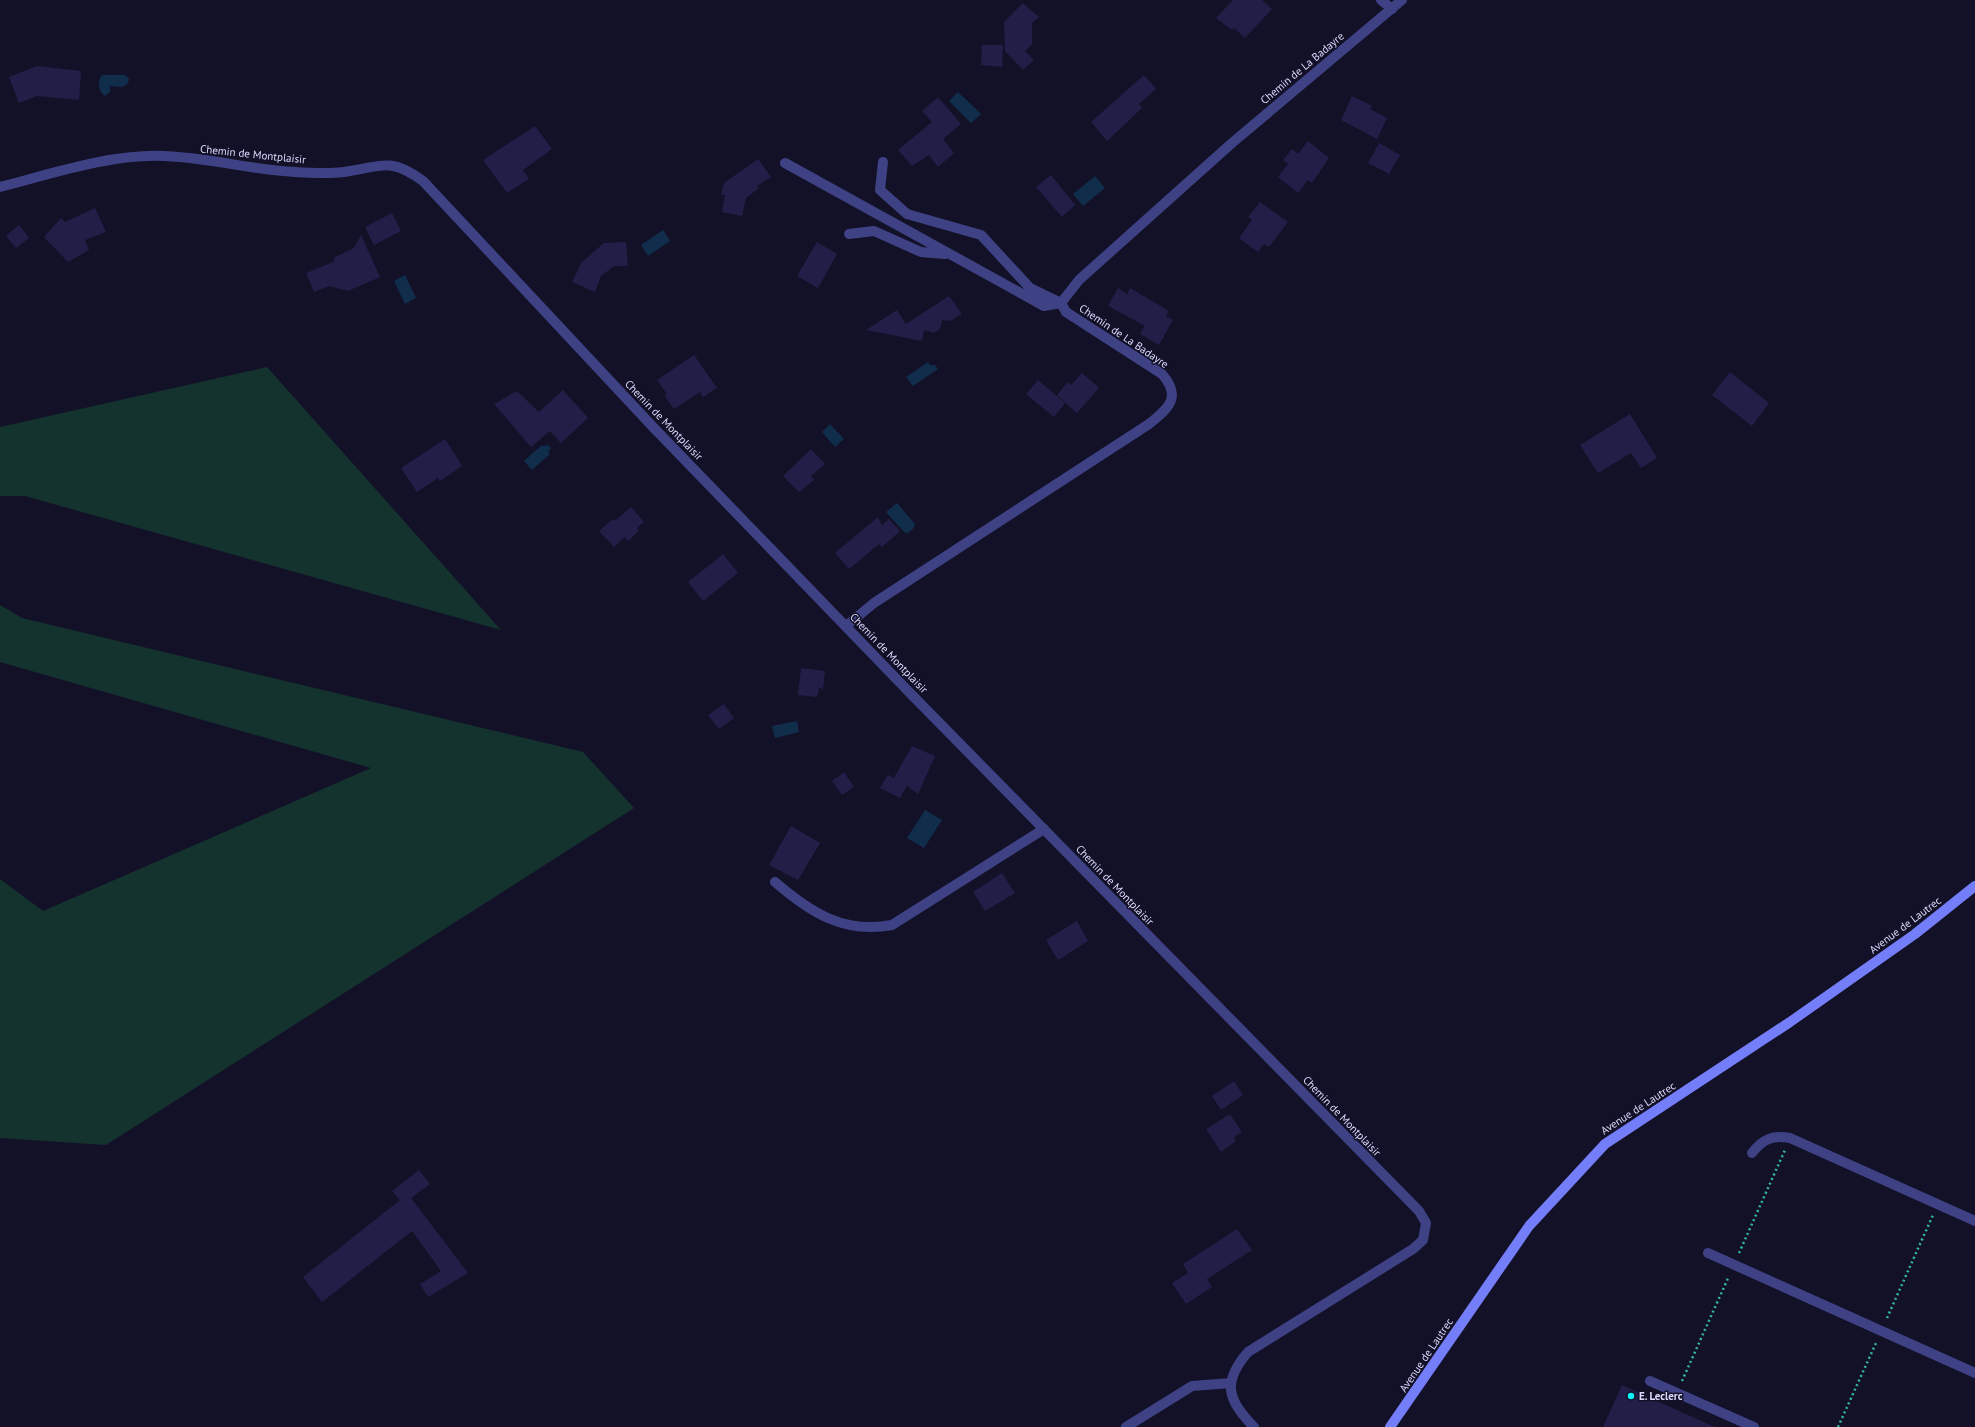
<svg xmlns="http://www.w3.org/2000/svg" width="1975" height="1427" font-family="'PT Sans',sans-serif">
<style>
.green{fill:#14322e}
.water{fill:#112d4c}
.building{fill:#221e48}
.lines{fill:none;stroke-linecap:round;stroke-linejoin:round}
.path{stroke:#35b6a2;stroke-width:2.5;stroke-dasharray:2 3;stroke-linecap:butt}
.lane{stroke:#3e4285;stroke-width:10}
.street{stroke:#3e4285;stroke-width:10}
.secondary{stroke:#757ef9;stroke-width:10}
.poi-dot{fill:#0ef4f5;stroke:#131128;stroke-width:1.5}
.labels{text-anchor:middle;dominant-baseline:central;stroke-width:3;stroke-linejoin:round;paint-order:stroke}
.street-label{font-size:11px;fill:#dbdafd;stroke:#131128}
.poi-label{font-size:11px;font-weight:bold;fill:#dbdafd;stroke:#131128;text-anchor:start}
</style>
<rect width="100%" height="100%" fill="#131128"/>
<path class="green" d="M 267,367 L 501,630 L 25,496 L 0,496 L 0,427 Z
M 0,605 L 22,618 L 583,752 L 634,808 L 106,1145 L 0,1138 L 0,879 L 43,911 L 371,768 L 0,662 Z"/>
<path class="water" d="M 102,75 L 125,75 L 129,79 L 128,83 L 123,87 L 110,86 L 110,92 L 105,96 C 98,92 97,81 102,75 Z
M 958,92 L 981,114 L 971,123 L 949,101 Z
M 1095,176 L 1105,188 L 1083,206 L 1073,194 Z
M 663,230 L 670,241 L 648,256 L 641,245 Z
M 405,275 L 416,298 L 405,304 L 394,281 Z
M 928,362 L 930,365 L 935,365 L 938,369 L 913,386 L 906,377 Z
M 830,424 L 844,439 L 835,447 L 822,432 Z
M 542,445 L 543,446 L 548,445 L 551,448 L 548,452 L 550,454 L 532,470 L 524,461 Z
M 897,503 L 915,524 L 913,529 L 908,533 L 904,532 L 886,512 Z
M 797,721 L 799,732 L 775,738 L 772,726 Z
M 925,810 L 942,820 L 924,848 L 907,838 Z"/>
<path class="building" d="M 1233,0 L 1262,0 L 1272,9 L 1245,38 L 1234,28 L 1232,30 L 1216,18 Z
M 1023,3 L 1039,17 L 1032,23 L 1032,44 L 1025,51 L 1034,60 L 1023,70 L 1005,51 L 1004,22 Z
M 982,45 L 1003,45 L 1002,67 L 981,65 Z
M 37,66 L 81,71 L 79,100 L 37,96 L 19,103 L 9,77 Z
M 1144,75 L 1156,89 L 1139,104 L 1142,108 L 1107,141 L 1091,122 Z
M 1352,96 L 1372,106 L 1370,109 L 1387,118 L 1377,139 L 1341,120 Z
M 938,97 L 961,124 L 943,139 L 954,153 L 938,167 L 929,155 L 912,166 L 898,150 L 932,122 L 922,111 Z
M 535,126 L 552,149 L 523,170 L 529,179 L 507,193 L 483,160 Z
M 1308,141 L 1329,158 L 1312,183 L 1308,180 L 1298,193 L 1278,177 L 1288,164 L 1283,160 L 1292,149 L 1298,154 Z
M 1379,143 L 1400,155 L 1389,174 L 1368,163 Z
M 758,159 L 771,177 L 757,186 L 759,188 L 746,198 L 742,216 L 722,212 L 725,195 L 721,195 L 724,183 Z
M 1051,175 L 1075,205 L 1062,217 L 1036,187 Z
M 1260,202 L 1288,222 L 1269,247 L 1264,244 L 1258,252 L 1239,238 L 1252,220 L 1248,217 Z
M 95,208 L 106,232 L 85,240 L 89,250 L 68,262 L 44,237 L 61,218 L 65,222 Z
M 392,213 L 401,231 L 374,245 L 365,227 Z
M 19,225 L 29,238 L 16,248 L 6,236 Z
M 361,235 L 380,277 L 348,291 L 329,286 L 314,292 L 306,273 L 333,262 L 335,257 L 354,248 Z
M 626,242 L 628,266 L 614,266 L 601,276 L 595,292 L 572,282 L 582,262 L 604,243 Z
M 817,242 L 837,254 L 818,288 L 797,276 Z
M 1118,288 L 1127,294 L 1130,288 L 1169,311 L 1166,316 L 1173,320 L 1159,345 L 1140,334 L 1145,326 L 1108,306 Z
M 949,296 L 962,314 L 950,321 L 942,320 L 940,329 L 934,333 L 924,330 L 922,341 L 866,330 L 897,310 L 906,324 Z
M 694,355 L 717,388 L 703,397 L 700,392 L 674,409 L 664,395 L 667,394 L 657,380 Z
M 1730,372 L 1769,403 L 1752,426 L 1712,395 Z
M 1082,373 L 1099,388 L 1077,413 L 1057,395 L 1068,382 L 1071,385 Z
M 1038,380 L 1065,403 L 1054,417 L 1026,394 Z
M 563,390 L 588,418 L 561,443 L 550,431 L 531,447 L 494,404 L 517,391 L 539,412 Z
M 1630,414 L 1657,458 L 1641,468 L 1631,453 L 1598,473 L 1580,445 Z
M 445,439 L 462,466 L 440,481 L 438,478 L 417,492 L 401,468 Z
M 811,449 L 825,464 L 811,476 L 814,480 L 799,492 L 783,476 Z
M 631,507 L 644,522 L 637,528 L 639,531 L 628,541 L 625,537 L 614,547 L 599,531 L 613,519 L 615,521 Z
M 878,517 L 882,525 L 889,519 L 900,531 L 882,547 L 879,544 L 849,569 L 835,553 Z
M 723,554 L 738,573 L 703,601 L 688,582 Z
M 801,668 L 825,671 L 823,689 L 819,688 L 817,697 L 798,695 Z
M 724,704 L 734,718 L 719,729 L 708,715 Z
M 912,746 L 935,756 L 918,794 L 907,786 L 900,798 L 880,788 L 888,775 L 894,778 Z
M 844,772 L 854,787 L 842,795 L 832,781 Z
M 791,826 L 820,843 L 798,880 L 769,865 Z
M 1002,873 L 1015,893 L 985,911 L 973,892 Z
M 1077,921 L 1088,941 L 1058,960 L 1046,940 Z
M 1234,1081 L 1243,1095 L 1221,1110 L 1212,1096 Z
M 1230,1114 L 1242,1132 L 1234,1137 L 1236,1141 L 1221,1152 L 1206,1129 Z
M 419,1170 L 430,1184 L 411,1198 L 468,1273 L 428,1297 L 420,1284 L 441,1271 L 412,1231 L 322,1302 L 303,1277 L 400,1200 L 392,1191 Z
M 1237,1229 L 1252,1250 L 1207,1279 L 1212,1287 L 1186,1304 L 1172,1283 L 1188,1273 L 1183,1264 Z
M 1622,1385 L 1670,1407 L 1715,1427 L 1603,1427 Z"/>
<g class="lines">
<path class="path" d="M 1739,1253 L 1785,1150
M 1887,1318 L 1933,1215
M 1682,1381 L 1729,1276
M 1838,1427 L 1876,1343"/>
<path class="lane" d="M 1381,0 L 1392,9
M 883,162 L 880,190 L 907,214 L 981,235 L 1030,288 L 1061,303
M 785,163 L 1044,306 L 1061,303
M 849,234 L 874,231 L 921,252 L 945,254
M 775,882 C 811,913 844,934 892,925 L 1044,829
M 1752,1153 C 1763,1139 1772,1135 1790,1138 L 1975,1221
M 1708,1253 L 1975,1373
M 1650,1381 L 1754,1427"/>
<path class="street" d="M 0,187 C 51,174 110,154 163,156 C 207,157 251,170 295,172 C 311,173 328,174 344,172 C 381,167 389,156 423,181 L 654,428 L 911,694 L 1419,1211 L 1426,1223 L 1423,1240 L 1413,1249 L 1248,1352 C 1222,1382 1227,1400 1254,1427
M 846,626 L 874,603 L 1149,424 C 1169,408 1182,397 1162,374 L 1066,312 L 1061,303 L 1079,280 L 1232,143 L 1402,0
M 1126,1427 L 1192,1386 L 1231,1383"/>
<path class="secondary" d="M 1390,1427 L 1529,1226 L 1605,1144 L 1790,1022 L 1915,934 L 1975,886"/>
</g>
<circle class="poi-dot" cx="1631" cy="1396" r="4"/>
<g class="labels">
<g class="street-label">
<text transform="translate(1302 68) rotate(-40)">Chemin de La Badayre</text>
<text transform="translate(253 154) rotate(6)">Chemin de Montplaisir</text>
<text transform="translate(1124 336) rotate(34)">Chemin de La Badayre</text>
<text transform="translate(664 420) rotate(46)">Chemin de Montplaisir</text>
<text transform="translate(889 653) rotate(46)">Chemin de Montplaisir</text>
<text transform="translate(1115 885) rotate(46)">Chemin de Montplaisir</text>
<text transform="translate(1905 925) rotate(-37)">Avenue de Lautrec</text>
<text transform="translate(1638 1108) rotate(-33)">Avenue de Lautrec</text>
<text transform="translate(1342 1116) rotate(46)">Chemin de Montplaisir</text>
<text transform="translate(1426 1355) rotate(-56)">Avenue de Lautrec</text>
</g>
<g class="poi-label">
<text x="1639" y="1396">E. Leclerc</text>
</g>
</g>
</svg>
